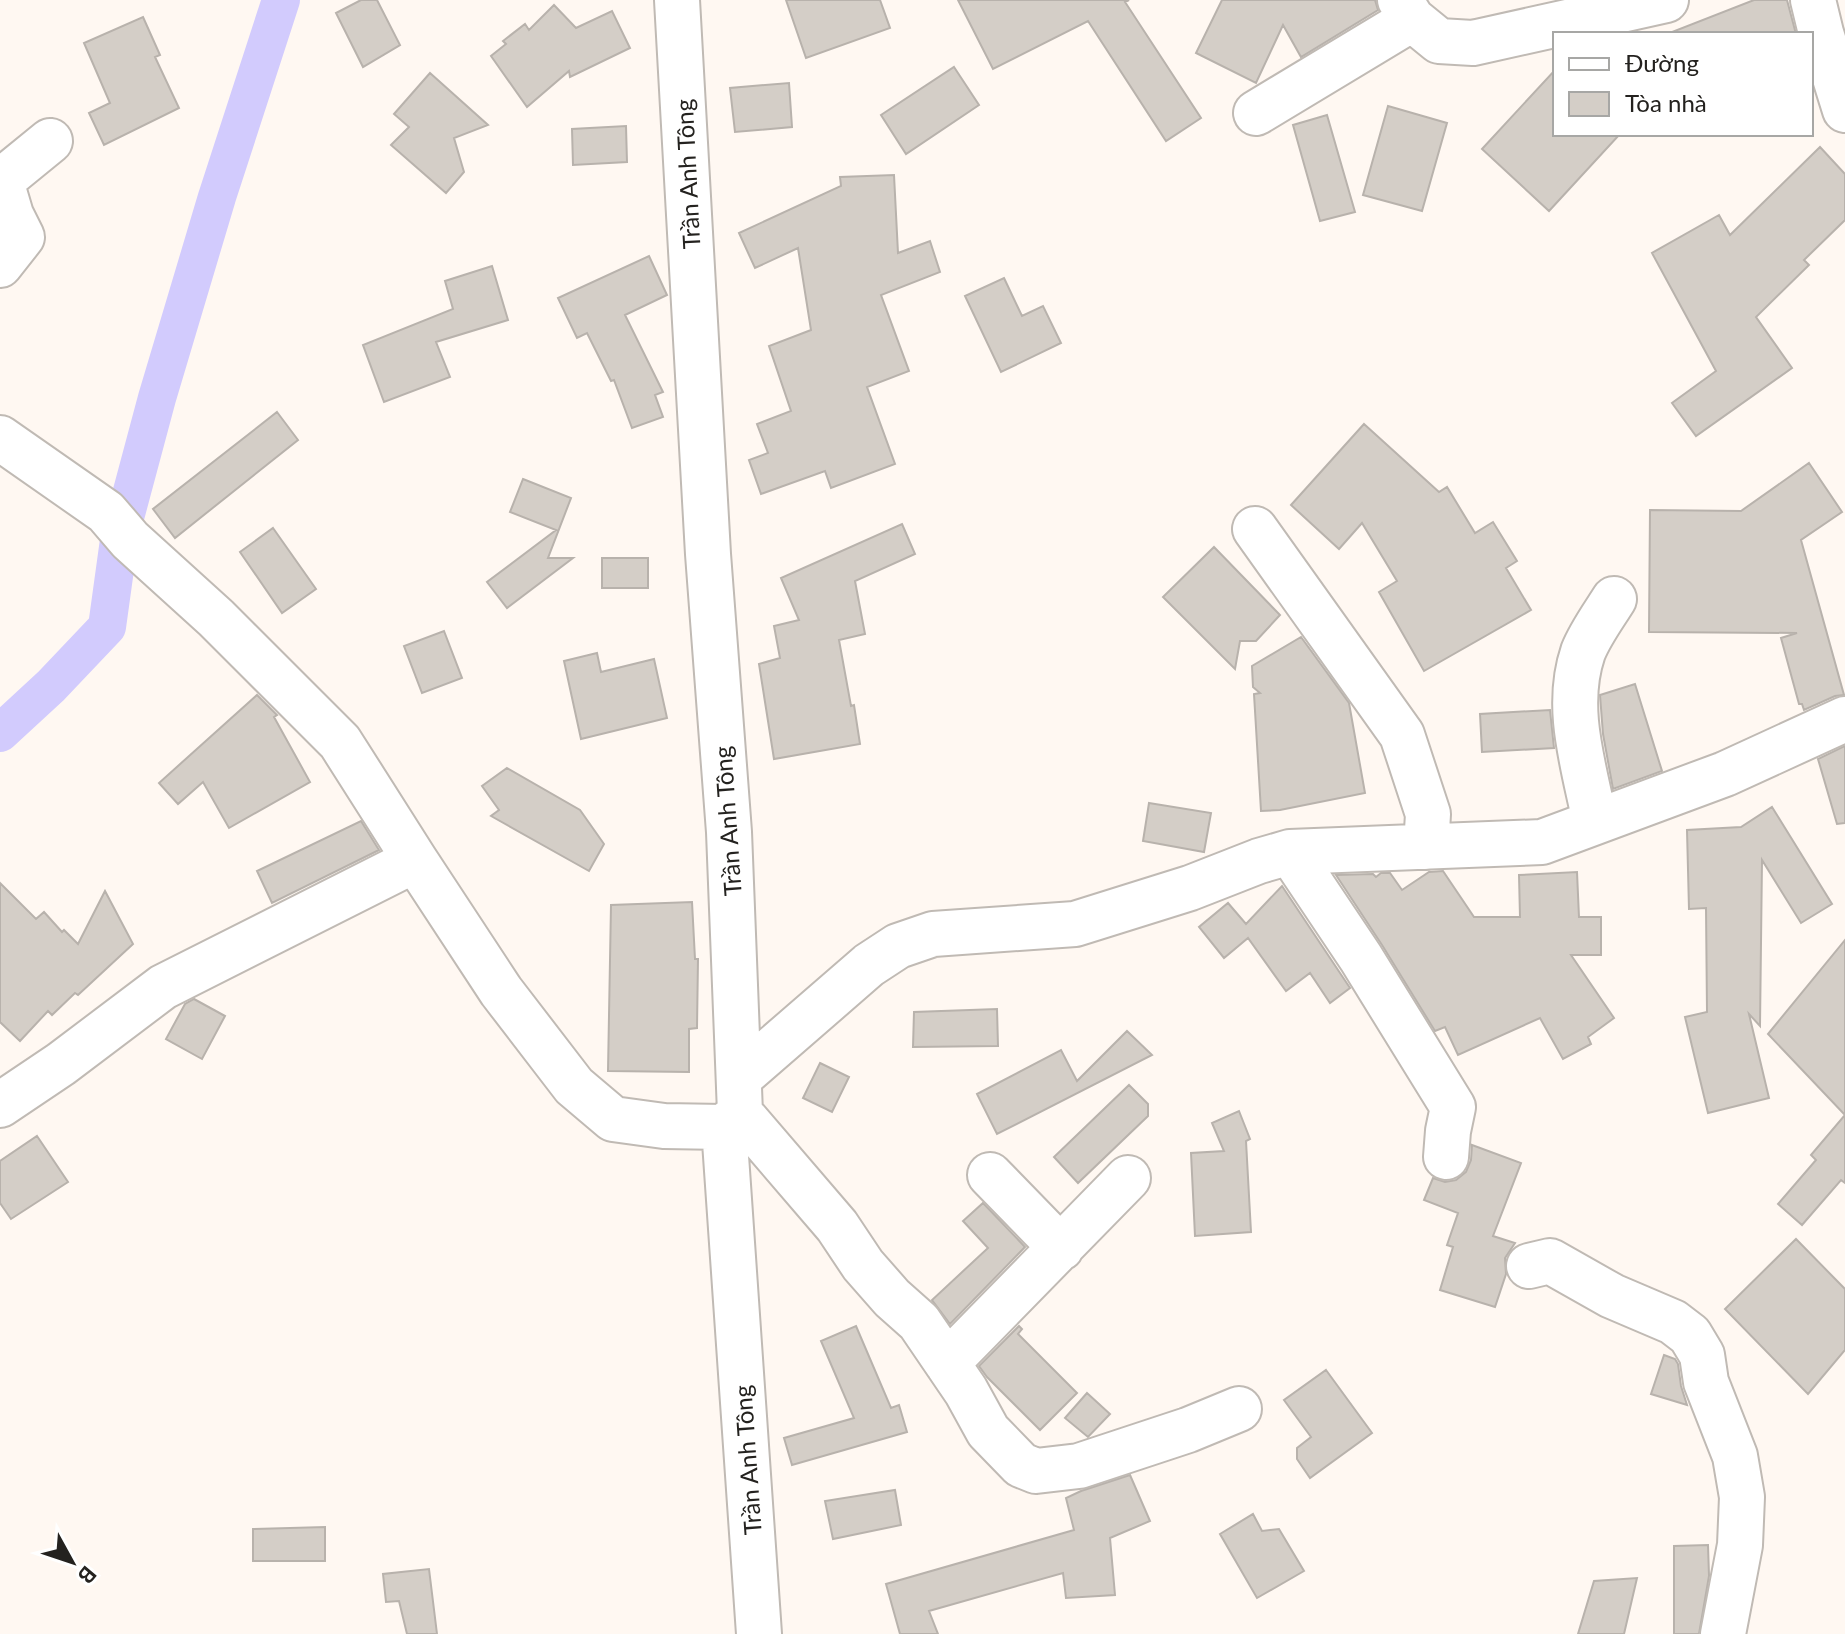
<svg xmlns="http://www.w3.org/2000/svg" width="1845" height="1634" font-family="Lato,sans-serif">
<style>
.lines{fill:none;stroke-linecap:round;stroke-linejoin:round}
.canal{stroke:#d2cbfd;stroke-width:38}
.building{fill:#d4cec7;stroke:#b8b2ac;stroke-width:2}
.minor-casing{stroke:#c0bab4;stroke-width:48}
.minor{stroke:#fff;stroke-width:44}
.labels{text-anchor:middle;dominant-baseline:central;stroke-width:7;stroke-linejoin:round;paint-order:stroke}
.street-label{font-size:24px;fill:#24221f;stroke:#fff}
</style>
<rect width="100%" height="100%" fill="#fff8f2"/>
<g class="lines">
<path class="canal" d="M 0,733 L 51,686 L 107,627 L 119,540 L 157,398 L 217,197 L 281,0"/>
</g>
<path class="building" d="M 361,0 L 377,0 L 400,45 L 363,67 L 336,13 Z
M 786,0 L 880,0 L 890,28 L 806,58 Z
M 958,0 L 1129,0 L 1125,2 L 1201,118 L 1166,141 L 1088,21 L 993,69 Z
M 1222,0 L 1375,0 L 1378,10 L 1301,57 L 1283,25 L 1256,83 L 1196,53 Z
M 1754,0 L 1787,0 L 1796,34 L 1673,34 L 1672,32 Z
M 554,5 L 576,28 L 612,11 L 630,48 L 570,77 L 569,71 L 527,107 L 491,56 L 506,44 L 503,41 L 525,24 L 529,30 Z
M 143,17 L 160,55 L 155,57 L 179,108 L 104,145 L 89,113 L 110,103 L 84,43 Z
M 954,67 L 979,105 L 906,154 L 881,115 Z
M 1555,70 L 1555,134 L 1620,134 L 1549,211 L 1482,149 Z
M 430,73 L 488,125 L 454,138 L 464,172 L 446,193 L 391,145 L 409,127 L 394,114 Z
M 789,83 L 792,127 L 735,132 L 730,88 Z
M 1388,106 L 1447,123 L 1422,211 L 1363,195 Z
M 1327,115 L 1355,212 L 1320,221 L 1293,125 Z
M 626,126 L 627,162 L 573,165 L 572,129 Z
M 1820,147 L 1845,174 L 1845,220 L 1804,260 L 1809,265 L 1756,317 L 1792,368 L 1696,436 L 1672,403 L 1716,371 L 1652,253 L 1719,215 L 1730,235 Z
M 894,175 L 898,253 L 930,241 L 940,272 L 881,295 L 909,371 L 867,387 L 895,464 L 831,488 L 825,471 L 761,494 L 749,460 L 768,453 L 757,424 L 791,411 L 769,346 L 811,330 L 798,248 L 755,268 L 739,233 L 841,186 L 840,177 Z
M 649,256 L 667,295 L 625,315 L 663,392 L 655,395 L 663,417 L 632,428 L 614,380 L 611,381 L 587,333 L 577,338 L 558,298 Z
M 492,266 L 508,320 L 436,342 L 450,377 L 384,402 L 363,345 L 453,309 L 445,281 Z
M 1004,278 L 1022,316 L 1043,306 L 1061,343 L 1001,372 L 965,296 Z
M 277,412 L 298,440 L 175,538 L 153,509 Z
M 1364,424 L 1439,492 L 1447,487 L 1475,533 L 1493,522 L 1517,561 L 1506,568 L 1531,610 L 1424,671 L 1379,592 L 1397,581 L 1362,523 L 1339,549 L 1291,505 Z
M 1809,463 L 1842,512 L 1801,540 L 1844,695 L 1835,696 L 1804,710 L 1802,704 L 1799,704 L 1781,638 L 1797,633 L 1649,632 L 1650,510 L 1741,511 Z
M 523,479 L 571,498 L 548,558 L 573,558 L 507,608 L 487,582 L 556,530 L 510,512 Z
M 902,524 L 915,554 L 855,581 L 865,634 L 839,640 L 851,706 L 854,705 L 860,744 L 774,759 L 759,664 L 780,658 L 774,626 L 799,620 L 781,578 Z
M 273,528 L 316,589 L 282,613 L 240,552 Z
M 1214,547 L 1280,615 L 1256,641 L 1240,641 L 1235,669 L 1163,597 Z
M 602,558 L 648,558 L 648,588 L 602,588 Z
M 444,631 L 462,678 L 422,693 L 404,646 Z
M 1301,637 L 1349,703 L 1365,793 L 1280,810 L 1261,811 L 1254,694 L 1260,693 L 1253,687 L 1252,666 Z
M 597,653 L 601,672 L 654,659 L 667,718 L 581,739 L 564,661 Z
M 1635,684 L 1662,771 L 1613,789 L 1603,734 L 1600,695 Z
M 257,695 L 277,715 L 274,717 L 310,782 L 229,828 L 203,782 L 178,804 L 159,783 Z
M 1550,710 L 1554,748 L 1482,752 L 1480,714 Z
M 1845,746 L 1845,823 L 1837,824 L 1818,759 Z
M 507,768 L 580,810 L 604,844 L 589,871 L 491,816 L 499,810 L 482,786 Z
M 1149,803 L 1211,813 L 1204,852 L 1143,841 Z
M 1772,807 L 1832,904 L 1801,923 L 1762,860 L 1760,1026 L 1749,1014 L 1769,1098 L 1708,1113 L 1685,1017 L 1707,1012 L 1706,908 L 1689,909 L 1687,830 L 1741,827 Z
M 361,821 L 379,850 L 272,903 L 257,871 Z
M 1443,871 L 1474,917 L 1520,917 L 1519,875 L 1577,872 L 1579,917 L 1601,917 L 1601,955 L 1571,955 L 1614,1018 L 1588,1037 L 1591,1044 L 1563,1059 L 1540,1018 L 1458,1055 L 1445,1027 L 1435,1031 L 1382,945 L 1336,875 L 1373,874 L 1376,877 L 1381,873 L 1390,873 L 1402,890 L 1429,872 Z
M 0,883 L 36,919 L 44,912 L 62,932 L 64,930 L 78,944 L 105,891 L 133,944 L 78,995 L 75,993 L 52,1015 L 48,1011 L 20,1041 L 0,1022 Z
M 1282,886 L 1350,988 L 1330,1003 L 1310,973 L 1286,991 L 1248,938 L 1224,958 L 1199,927 L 1228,903 L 1246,924 Z
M 692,902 L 695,959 L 698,959 L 697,1028 L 689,1029 L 689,1072 L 608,1071 L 611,905 Z
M 1845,940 L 1845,1183 L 1841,1180 L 1802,1225 L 1778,1204 L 1816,1160 L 1811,1155 L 1845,1115 L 1768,1034 Z
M 194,999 L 225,1016 L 202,1059 L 166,1039 L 185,1004 Z
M 997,1009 L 998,1046 L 913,1047 L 914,1012 Z
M 1127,1031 L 1152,1055 L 997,1134 L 977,1094 L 1061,1050 L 1077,1081 Z
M 820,1063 L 849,1077 L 832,1112 L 803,1098 Z
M 1129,1085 L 1148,1104 L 1148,1116 L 1078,1183 L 1054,1157 Z
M 1239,1111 L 1250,1139 L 1246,1141 L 1251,1232 L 1195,1236 L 1191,1153 L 1224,1151 L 1212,1123 Z
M 37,1136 L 68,1182 L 11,1219 L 0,1203 L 0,1161 Z
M 1472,1145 L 1521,1163 L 1493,1236 L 1515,1243 L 1505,1258 L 1506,1274 L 1495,1307 L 1440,1290 L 1453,1247 L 1447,1245 L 1458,1213 L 1424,1200 L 1433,1178 L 1445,1182 L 1456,1180 L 1466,1172 L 1471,1160 Z
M 983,1203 L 1025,1247 L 950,1324 L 932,1300 L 988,1248 L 963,1221 Z
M 1796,1239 L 1845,1289 L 1845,1350 L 1808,1394 L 1725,1309 Z
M 856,1326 L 891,1408 L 899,1405 L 907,1432 L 792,1465 L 784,1438 L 854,1418 L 821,1341 Z
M 1019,1326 L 1022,1329 L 1018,1334 L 1077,1393 L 1040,1430 L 987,1377 L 979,1366 Z
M 1664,1355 L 1675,1359 L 1678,1364 L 1681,1386 L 1687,1405 L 1651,1394 Z
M 1326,1370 L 1372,1433 L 1310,1478 L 1297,1459 L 1297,1448 L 1311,1437 L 1284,1400 Z
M 1087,1393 L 1110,1414 L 1088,1437 L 1065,1418 Z
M 1130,1475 L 1150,1521 L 1110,1538 L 1115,1595 L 1066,1598 L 1063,1573 L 929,1611 L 938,1634 L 900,1634 L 886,1584 L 1074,1530 L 1066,1498 L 1081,1491 Z
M 895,1490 L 901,1525 L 833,1539 L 825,1501 Z
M 1253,1514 L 1262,1531 L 1279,1529 L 1304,1571 L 1257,1598 L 1220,1534 Z
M 325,1527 L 325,1561 L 253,1561 L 253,1529 Z
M 1708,1545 L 1709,1576 L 1699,1634 L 1674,1634 L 1674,1546 Z
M 429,1569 L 437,1634 L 407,1634 L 399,1601 L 386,1602 L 383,1574 Z
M 1637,1578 L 1624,1634 L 1578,1634 L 1594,1581 Z"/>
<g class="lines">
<defs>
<path id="minor" d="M 677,0 L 708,554 L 729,832 L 740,1113 L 724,1127 L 759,1634
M 1400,0 L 1412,19 L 1439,41 L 1473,43 L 1666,0
M 1813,0 L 1821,33 L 1845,110
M 1256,113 L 1412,19
M 0,265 L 22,237 L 11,215 L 1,181 L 50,141
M 0,438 L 106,512 L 130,540 L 216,618 L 340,742 L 415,860 L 501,991 L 574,1086 L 613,1119 L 664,1126 L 724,1127
M 1255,529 L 1402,735 L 1428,814 L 1426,847
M 1595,822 C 1584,766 1564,708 1583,652 C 1590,634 1604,615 1614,599
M 1290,852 L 1361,958 L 1453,1107 L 1448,1131 L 1446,1157
M 740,1077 L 869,965 L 898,946 L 933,934 L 1075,924 L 1190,888 L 1259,861 L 1290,852 L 1542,842 L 1725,774 L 1845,719
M 0,1105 L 61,1064 L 163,987 L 415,860
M 740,1113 L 837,1226 L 863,1265 L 892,1298 L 919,1322 L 966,1391 L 988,1431 L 1021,1465 L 1036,1471 L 1079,1466 L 1188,1430 L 1239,1409
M 990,1175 L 1061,1248
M 1529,1266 L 1550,1261 L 1612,1296 L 1673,1322 L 1690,1335 L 1702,1355 L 1706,1382 L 1735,1456 L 1742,1497 L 1740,1545 L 1723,1634
M 947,1363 L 1128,1178"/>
</defs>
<use href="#minor" class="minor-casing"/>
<use href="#minor" class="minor"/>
</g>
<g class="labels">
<g class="street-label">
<text transform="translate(687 174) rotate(-93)">Trần Anh Tông</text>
<text transform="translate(727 821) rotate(-94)">Trần Anh Tông</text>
<text transform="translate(747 1460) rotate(-94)">Trần Anh Tông</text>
</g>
</g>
<rect x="1553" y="32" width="260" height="104" fill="#ffffff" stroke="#a7a7a5" stroke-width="2"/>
<rect x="1569" y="58" width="40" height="12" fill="#ffffff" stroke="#a7a7a5" stroke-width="2"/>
<text x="1625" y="72" font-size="24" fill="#24221f">Đường</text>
<rect x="1569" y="92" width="40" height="24" fill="#d4cec7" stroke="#a7a7a5" stroke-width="2"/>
<text x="1625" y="112" font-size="24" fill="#24221f">Tòa nhà</text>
<g transform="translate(72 1562) rotate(130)" stroke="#ffffff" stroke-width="6" paint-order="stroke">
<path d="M0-6L14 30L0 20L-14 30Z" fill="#24221f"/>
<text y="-12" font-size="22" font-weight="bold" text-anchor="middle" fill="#24221f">B</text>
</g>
</svg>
